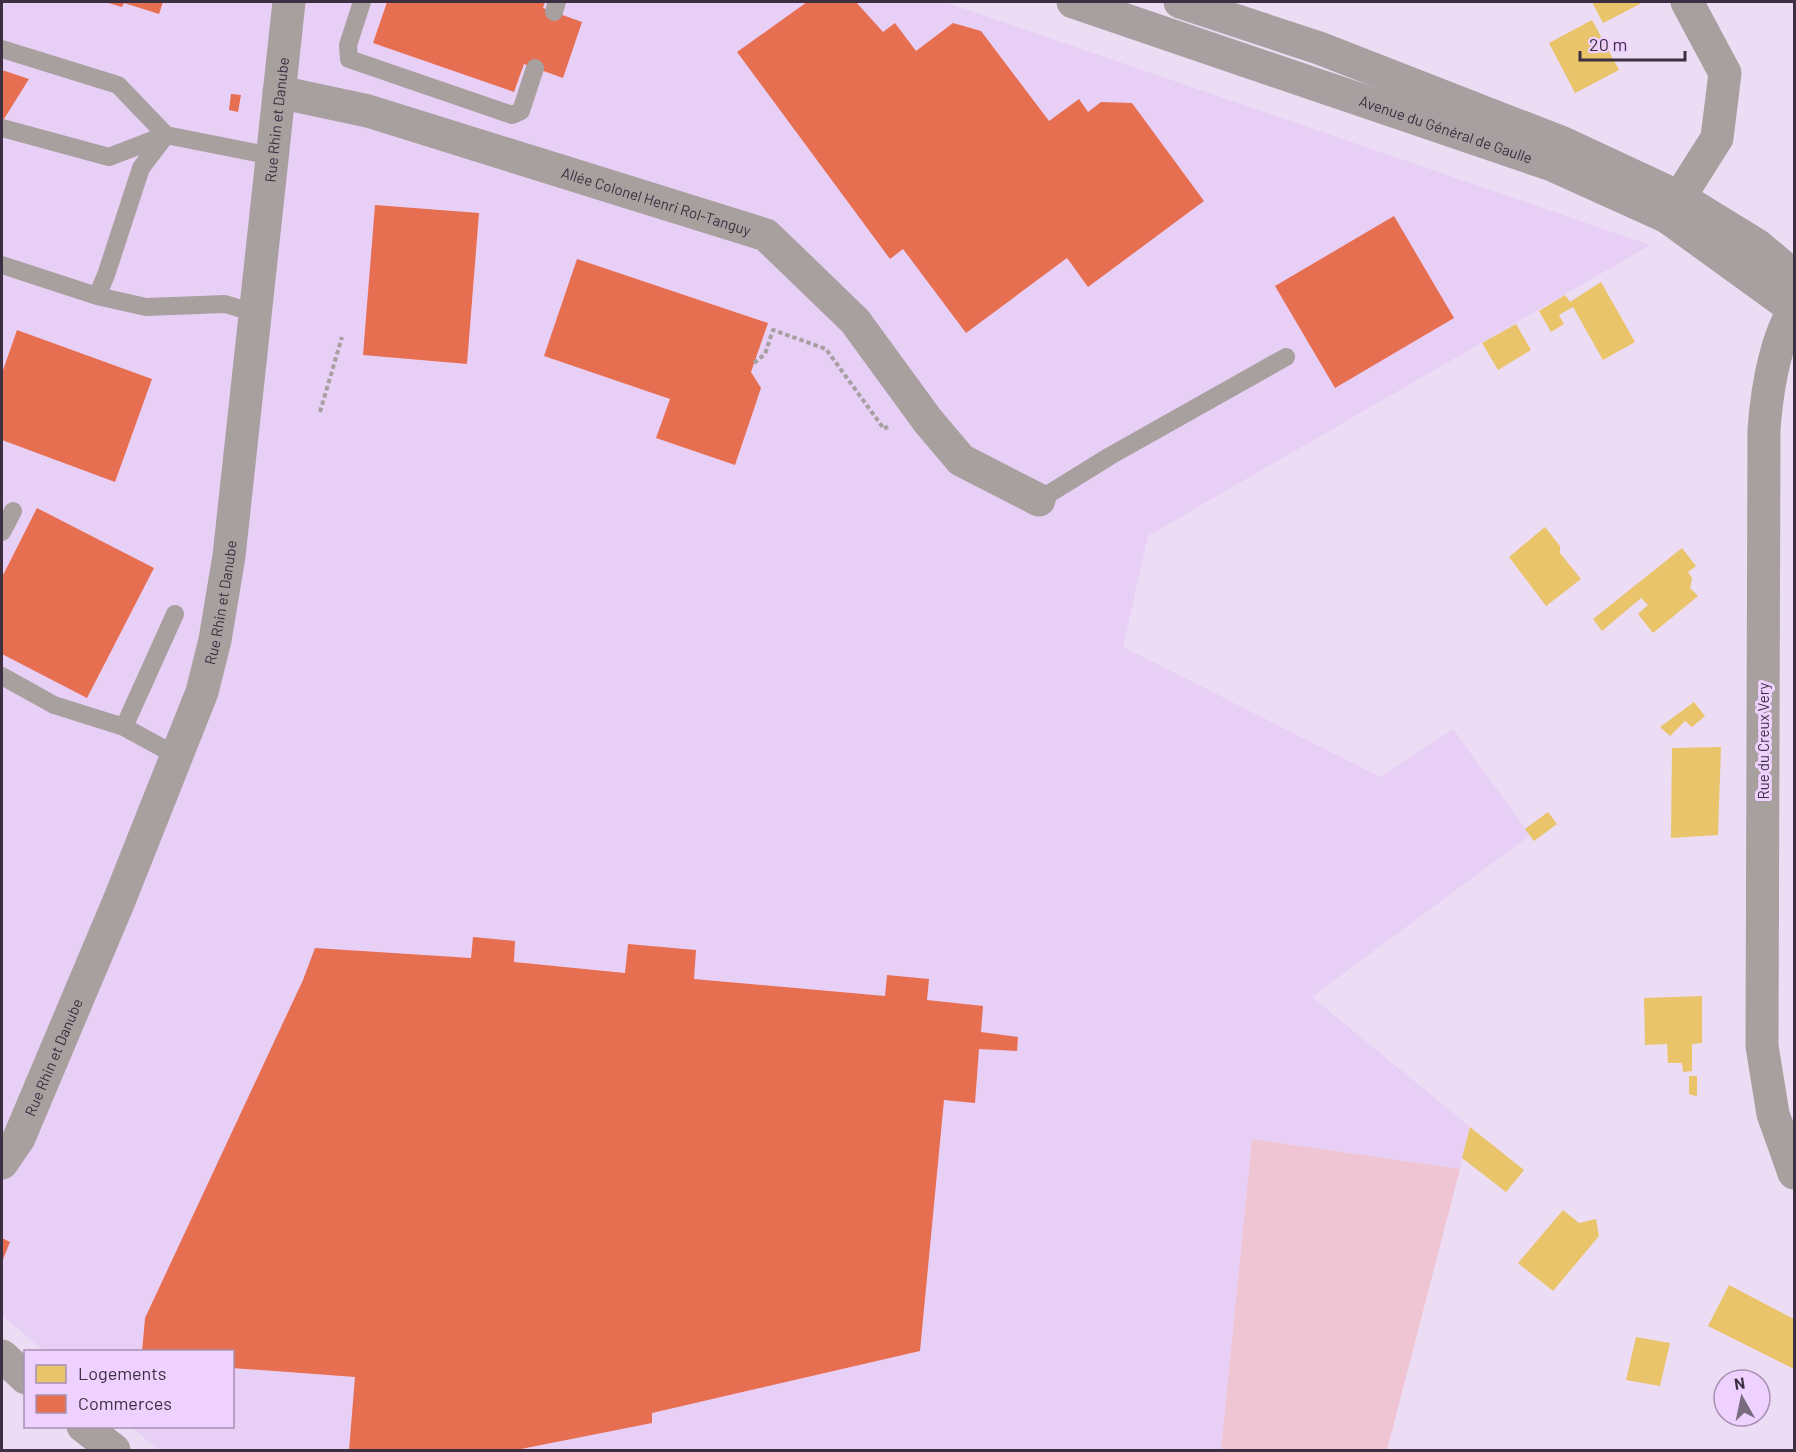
<svg xmlns="http://www.w3.org/2000/svg" width="1796" height="1452" font-family="Barlow,sans-serif">
<style>
.built{fill:#e8cff6}
.green{fill:#f0c5d3}
.homes{fill:#e9c46a}
.shops{fill:#e76f51}
.lines{fill:none;stroke-linecap:round;stroke-linejoin:round}
.path{stroke:#a6a0a3;stroke-width:4;stroke-dasharray:4.5 3;stroke-linecap:butt}
.lane{stroke:#a7a09e;stroke-width:18}
.street{stroke:#a7a09e;stroke-width:33}
.secondary{stroke:#a8a0a0;stroke-width:33}
.labels{text-anchor:middle;dominant-baseline:central;stroke-width:6;stroke-linejoin:round;paint-order:stroke}
.street-label{font-size:15px;fill:#3b2f41;stroke:#efd1ff}
</style>
<rect width="100%" height="100%" fill="#ecdcf4"/>
<path class="built" d="M 2,2 L 945,2 L 1650,245 L 1148,536 L 1123,647 L 1380,777 L 1453,729 L 1530,835 L 1312,997 L 1470,1127 L 1460,1169 L 1252,1139 L 1221,1450 L 159,1450 L 131,1427 L 232,1426 L 232,1352 L 44,1351 L 2,1315 Z"/>
<path class="green" d="M 1252,1139 L 1460,1169 L 1387,1450 L 1221,1450 Z"/>
<path class="homes" d="M 1592,2 L 1639,2 L 1640,4 L 1603,23 Z
M 1592,20 L 1619,70 L 1575,93 L 1549,43 Z
M 1601,282 L 1635,342 L 1603,360 L 1573,307 L 1559,315 L 1564,324 L 1551,332 L 1539,311 L 1565,295 L 1570,302 Z
M 1516,324 L 1531,350 L 1498,370 L 1482,343 Z
M 1545,527 L 1560,546 L 1560,553 L 1581,579 L 1546,606 L 1509,557 Z
M 1682,548 L 1696,566 L 1688,572 L 1692,578 L 1690,588 L 1698,596 L 1653,633 L 1638,614 L 1648,605 L 1641,598 L 1602,631 L 1593,619 Z
M 1694,702 L 1705,716 L 1692,727 L 1685,721 L 1670,736 L 1660,727 Z
M 1721,747 L 1718,835 L 1671,838 L 1672,748 Z
M 1548,812 L 1557,824 L 1534,841 L 1525,829 Z
M 1702,996 L 1702,1043 L 1692,1044 L 1692,1071 L 1683,1072 L 1682,1063 L 1668,1063 L 1667,1044 L 1645,1045 L 1644,998 Z
M 1689,1076 L 1697,1076 L 1697,1095 L 1695,1096 L 1689,1094 Z
M 1470,1127 L 1524,1170 L 1506,1192 L 1462,1158 Z
M 1563,1210 L 1579,1223 L 1596,1219 L 1599,1236 L 1553,1291 L 1518,1263 Z
M 1729,1285 L 1794,1319 L 1794,1369 L 1708,1326 Z
M 1636,1337 L 1670,1343 L 1660,1386 L 1626,1380 Z"/>
<path class="shops" d="M 105,2 L 163,2 L 159,14 L 124,3 L 122,7 Z
M 387,2 L 545,2 L 543,8 L 582,22 L 563,78 L 524,64 L 514,92 L 373,43 Z
M 807,2 L 856,2 L 883,32 L 895,23 L 916,51 L 953,23 L 981,31 L 1049,121 L 1079,99 L 1088,112 L 1101,102 L 1132,103 L 1204,201 L 1088,287 L 1067,258 L 966,333 L 903,249 L 890,259 L 737,52 Z
M 2,70 L 29,79 L 2,122 Z
M 231,94 L 241,95 L 238,112 L 229,110 Z
M 375,205 L 479,213 L 467,364 L 363,355 Z
M 1394,216 L 1454,318 L 1335,388 L 1275,286 Z
M 577,259 L 768,323 L 751,372 L 761,388 L 735,465 L 656,438 L 670,399 L 544,356 Z
M 17,330 L 152,379 L 115,482 L 2,440 L 2,373 Z
M 37,508 L 154,568 L 87,698 L 2,654 L 2,577 Z
M 473,937 L 515,941 L 514,962 L 625,973 L 628,944 L 696,950 L 694,979 L 885,996 L 887,975 L 929,979 L 927,1000 L 983,1006 L 981,1032 L 1018,1037 L 1017,1051 L 979,1049 L 975,1103 L 944,1100 L 920,1351 L 652,1413 L 652,1423 L 516,1450 L 349,1450 L 355,1377 L 232,1368 L 232,1352 L 142,1352 L 145,1318 L 303,980 L 315,948 L 471,958 Z
M 2,1238 L 10,1242 L 2,1262 Z"/>
<g class="lines">
<path class="path" d="M 754,363 L 765,354 L 773,330 L 826,349 L 884,429 L 888,426
M 320,412 L 342,337"/>
<path class="lane" d="M 362,2 L 348,45 L 349,59 L 512,115 L 521,111 L 535,68
M 554,12 L 557,2
M 2,49 L 118,85 L 166,135 L 272,156
M 2,128 L 109,157 L 166,135
M 2,265 L 97,296 L 146,307 L 225,304 L 255,313
M 97,296 L 106,275 L 141,168 L 166,135
M 1039,500 L 1110,456 L 1286,357
M 2,532 L 13,511
M 175,614 L 124,727 L 177,756
M 2,676 L 54,705 L 124,727"/>
<g class="street">
<path id="s1" d="M 279,92 L 368,111 L 766,235 L 855,321 L 928,421 L 961,460 L 1039,500"/>
<path d="M 1667,217 L 1717,138 L 1725,73 L 1687,2"/>
<path d="M 1794,309 C 1774,344 1767,389 1764,430 L 1762,1046 L 1773,1114 L 1794,1173"/>
<path id="s2" d="M 2,1163 L 19,1138 L 119,901 L 202,692 L 215,640 L 229,556 L 289,2"/>
<path d="M 2,1356 L 26,1378"/>
<path d="M 83,1426 L 114,1450"/>
</g>
<g class="secondary">
<path id="s3" d="M 1073,2 L 1552,165 L 1667,217 L 1794,309"/>
<path d="M 1180,2 L 1319,48 L 1563,143 L 1679,197 L 1757,245 L 1794,276"/>
</g>
</g>
<g class="labels">
<g class="street-label">
<text stroke="none"><textPath href="#s2" startOffset="1090">Rue Rhin et Danube</textPath></text>
<text stroke="none"><textPath href="#s3" startOffset="394">Avenue du Général de Gaulle</textPath></text>
<text stroke="none"><textPath href="#s1" startOffset="393">Allée Colonel Henri Rol-Tanguy</textPath></text>
<text stroke="none"><textPath href="#s2" startOffset="604">Rue Rhin et Danube</textPath></text>
<text transform="translate(1763 741) rotate(-90)">Rue du Creux Very</text>
<text stroke="none"><textPath href="#s2" startOffset="118">Rue Rhin et Danube</textPath></text>
</g>
</g>
<rect width="1796" height="1452" fill="none" stroke="#3b2f41" stroke-width="6"/>
<rect x="24" y="1350" width="210" height="78" fill="#efd1ff" stroke="#a790b3" stroke-width="1.5"/>
<rect x="36" y="1365" width="30" height="18" fill="#e9c46a" stroke="#a790b3" stroke-width="1.5"/>
<text x="78" y="1380" font-size="18" fill="#3b2f41">Logements</text>
<rect x="36" y="1395" width="30" height="18" fill="#e76f51" stroke="#a790b3" stroke-width="1.5"/>
<text x="78" y="1410" font-size="18" fill="#3b2f41">Commerces</text>
<g transform="translate(1742 1398) rotate(351)"><circle r="28" fill="#efd1ff" stroke="#a790b3" stroke-width="1.5"/>
<path d="M0-4.5L10 22L0 15L-10 22Z" fill="#796c80"/>
<text y="-9" font-size="16" font-weight="bold" text-anchor="middle" fill="#3b2f41">N</text>
</g>
<path d="M1580 51v9h105v-9" fill="none" stroke="#3b2f41" stroke-width="3"/>
<text x="1589" y="51" font-size="18" fill="#3b2f41" stroke="#efd1ff" stroke-width="4.5" paint-order="stroke">20 m</text>
</svg>
